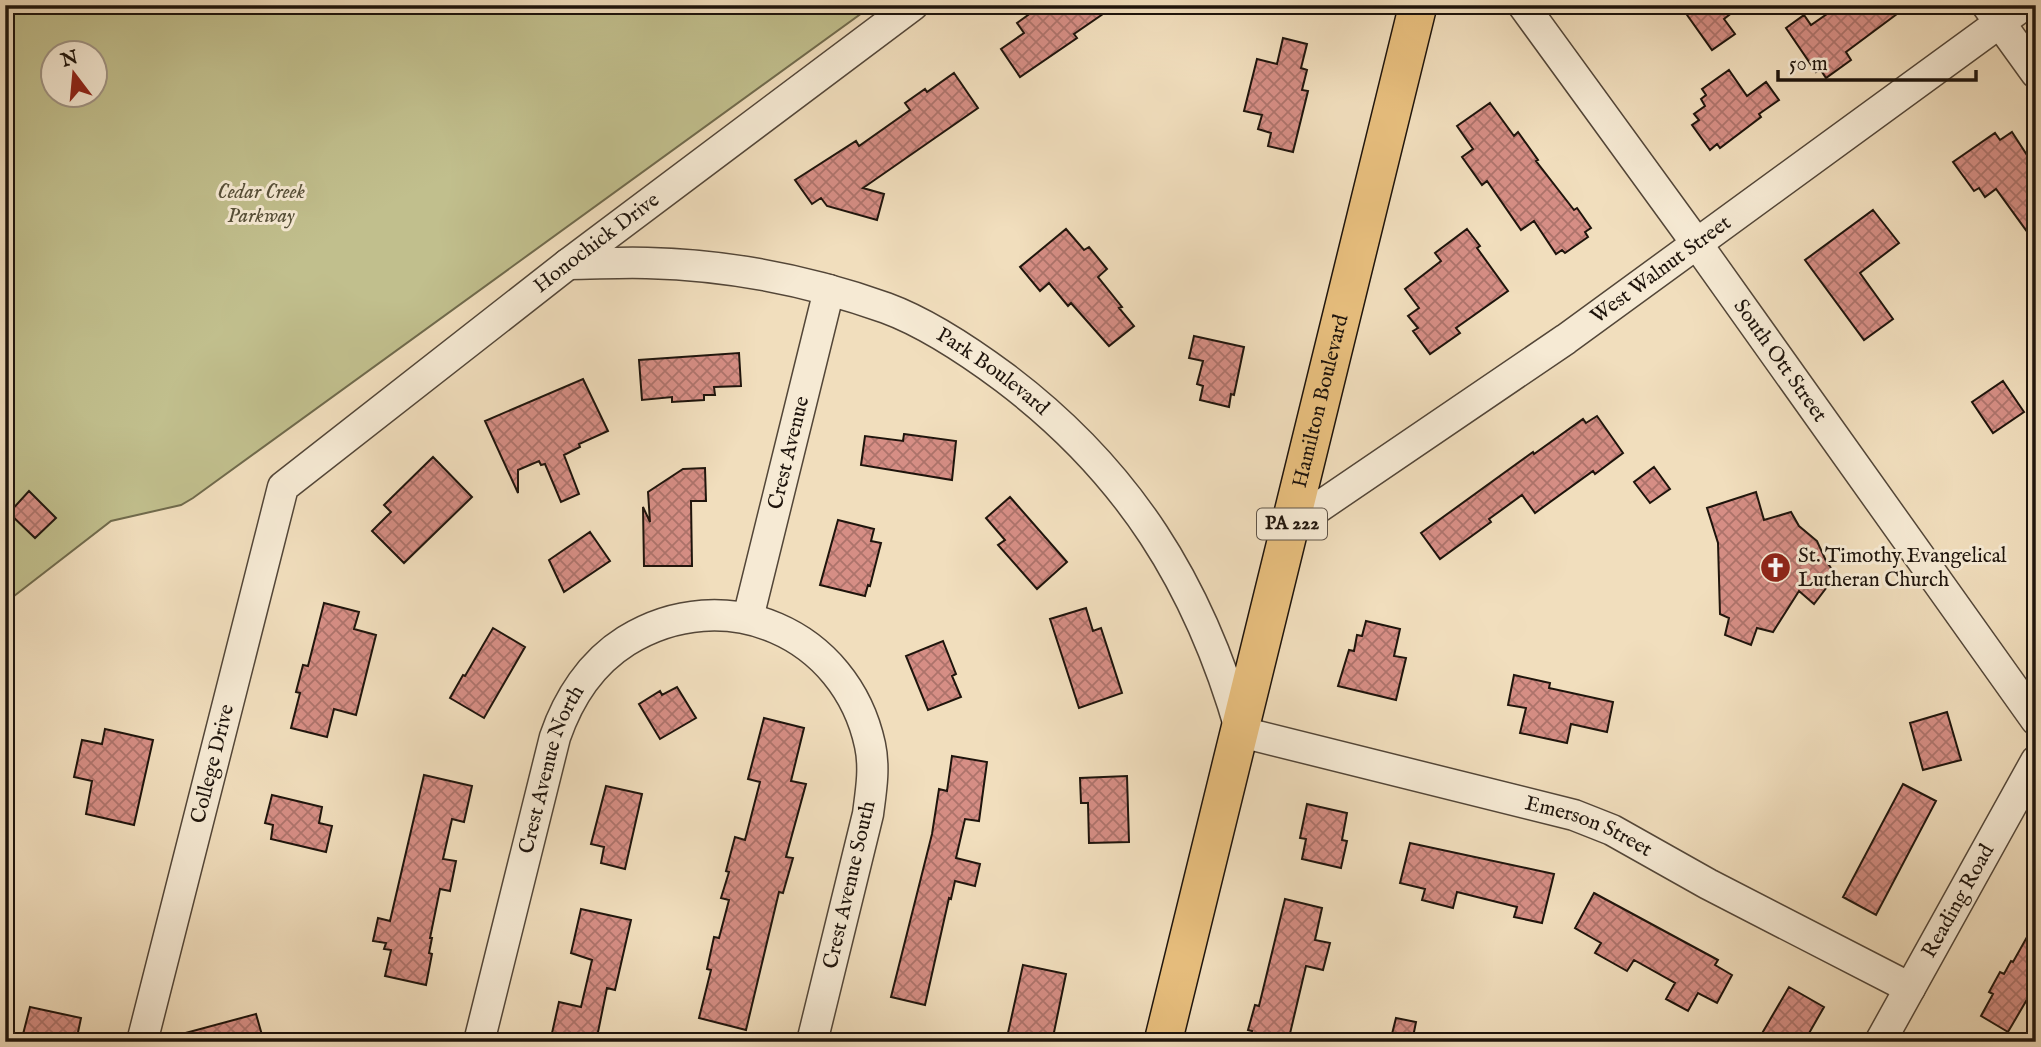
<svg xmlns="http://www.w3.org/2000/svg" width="2041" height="1047" font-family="'IM FELL English',serif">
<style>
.green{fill:#c1bf8d;stroke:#706a4c;stroke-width:2;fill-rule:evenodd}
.building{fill:url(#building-cross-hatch);stroke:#1e140c;stroke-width:2}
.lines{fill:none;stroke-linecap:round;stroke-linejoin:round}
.minor-casing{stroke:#534638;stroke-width:33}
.major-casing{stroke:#1e140c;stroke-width:40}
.minor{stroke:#f6ead4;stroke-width:30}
.major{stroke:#e8bf7e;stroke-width:37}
.labels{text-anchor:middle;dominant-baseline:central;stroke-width:6;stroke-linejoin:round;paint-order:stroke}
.shield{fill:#f6ead4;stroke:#5f5448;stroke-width:2}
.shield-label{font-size:19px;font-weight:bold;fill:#1e140c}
.park-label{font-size:21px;font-style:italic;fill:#575039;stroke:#f6ead4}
.street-label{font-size:21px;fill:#1e140c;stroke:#f6ead4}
.poi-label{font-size:21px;fill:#1e140c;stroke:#f6ead4;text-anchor:start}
</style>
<defs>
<pattern id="building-cross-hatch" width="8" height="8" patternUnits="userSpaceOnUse" patternTransform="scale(1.75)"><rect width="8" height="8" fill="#d68e85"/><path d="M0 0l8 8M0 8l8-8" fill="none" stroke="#ad736b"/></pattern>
</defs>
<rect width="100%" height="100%" fill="#f1debd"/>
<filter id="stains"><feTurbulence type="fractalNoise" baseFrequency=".00286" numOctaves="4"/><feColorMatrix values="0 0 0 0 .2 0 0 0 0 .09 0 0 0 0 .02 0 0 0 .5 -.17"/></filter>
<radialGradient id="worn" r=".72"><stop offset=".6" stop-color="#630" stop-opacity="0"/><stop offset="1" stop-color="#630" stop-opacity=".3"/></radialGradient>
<path class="green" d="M 5,5 L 873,5 L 193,498 L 181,505 L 111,521 L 5,603 ZM 52,52 L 94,52 L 94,94 L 52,94 Z"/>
<path class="building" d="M 1021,5 L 1116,5 L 1074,34 L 1077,38 L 1020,77 L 1001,49 L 1024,33 L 1017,23 L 1028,15 Z
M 1680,5 L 1742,5 L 1724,19 L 1735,34 L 1712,50 Z
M 1840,5 L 1909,5 L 1846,52 L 1851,60 L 1826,78 L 1820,69 L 1816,72 L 1786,28 L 1804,15 L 1811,25 Z
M 1283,38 L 1307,44 L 1301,68 L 1307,70 L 1302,90 L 1308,91 L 1293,152 L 1268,146 L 1271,133 L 1258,129 L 1262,115 L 1244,111 L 1257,59 L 1277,64 Z
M 1729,70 L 1747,96 L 1766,82 L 1779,100 L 1759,114 L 1761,117 L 1720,148 L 1717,144 L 1710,150 L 1692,125 L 1699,120 L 1694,114 L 1705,106 L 1701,99 L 1706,95 L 1702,89 Z
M 954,73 L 978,108 L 863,188 L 884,194 L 877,220 L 827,206 L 821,198 L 812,204 L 795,180 L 856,141 L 859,146 L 910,110 L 905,103 L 925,89 L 927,92 Z
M 1490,103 L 1514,136 L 1518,132 L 1538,160 L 1536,161 L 1574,210 L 1577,208 L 1591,228 L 1585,232 L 1588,237 L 1565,253 L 1562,250 L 1556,254 L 1534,221 L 1521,230 L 1487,181 L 1482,185 L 1462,157 L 1473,149 L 1457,126 Z
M 2012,132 L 2036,169 L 2036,244 L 1996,189 L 1985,197 L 1979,188 L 1974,191 L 1953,162 L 1995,133 L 2000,140 Z
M 1873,210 L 1899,243 L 1860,273 L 1893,319 L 1864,340 L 1805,260 Z
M 1066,229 L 1084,250 L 1089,247 L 1107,269 L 1098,277 L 1122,307 L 1119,308 L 1134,326 L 1109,346 L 1071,303 L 1068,306 L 1049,283 L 1040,291 L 1020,267 Z
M 1467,229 L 1480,246 L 1477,248 L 1508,291 L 1456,328 L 1460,333 L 1430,354 L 1413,331 L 1418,328 L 1408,316 L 1419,308 L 1405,289 L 1441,261 L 1435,253 Z
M 1194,336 L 1244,347 L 1234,395 L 1231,394 L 1229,407 L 1200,400 L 1203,386 L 1197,384 L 1203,361 L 1189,358 Z
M 739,353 L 741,386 L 714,387 L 715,395 L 704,395 L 704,400 L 672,402 L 672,397 L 642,400 L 639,360 Z
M 583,379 L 608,431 L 579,444 L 580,447 L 564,455 L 579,494 L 561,502 L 545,464 L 541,465 L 539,461 L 518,470 L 518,493 L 485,421 Z
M 2003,381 L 2024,412 L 1993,433 L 1972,402 Z
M 1597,416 L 1623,453 L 1595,474 L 1593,471 L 1535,513 L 1522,495 L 1489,519 L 1491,522 L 1440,559 L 1421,533 L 1533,452 L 1534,454 L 1583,419 L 1586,423 Z
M 904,434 L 956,441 L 952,480 L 861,465 L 865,436 L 903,441 Z
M 433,457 L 472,497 L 404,563 L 372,531 L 391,512 L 384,505 Z
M 1654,467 L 1670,489 L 1650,503 L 1634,482 Z
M 705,468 L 706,501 L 691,501 L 692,566 L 644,566 L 643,507 L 650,522 L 648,492 L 683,469 Z
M 29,491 L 56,518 L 35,538 L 9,513 Z
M 1756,492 L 1764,520 L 1791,512 L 1799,526 L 1817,541 L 1826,561 L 1836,575 L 1814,604 L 1799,591 L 1773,632 L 1757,628 L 1751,645 L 1725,635 L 1729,618 L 1720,614 L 1718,543 L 1707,508 Z
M 1010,497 L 1067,562 L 1037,589 L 998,545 L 1005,540 L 986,518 Z
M 838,520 L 874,529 L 871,541 L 881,543 L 870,586 L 868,585 L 865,596 L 820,585 Z
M 590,532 L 610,561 L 564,592 L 549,560 Z
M 324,603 L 359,612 L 354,629 L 376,635 L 356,715 L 334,709 L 327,737 L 291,728 L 300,693 L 296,692 L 303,665 L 308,666 Z
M 1086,608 L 1093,631 L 1101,628 L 1122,693 L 1079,708 L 1050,619 Z
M 1366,621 L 1400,629 L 1394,656 L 1406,658 L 1396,700 L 1338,686 L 1349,650 L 1354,651 L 1357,635 L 1362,636 Z
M 493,628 L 525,647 L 484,718 L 450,698 L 463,675 L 465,676 Z
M 943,641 L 956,674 L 952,676 L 961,697 L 928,710 L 906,656 Z
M 1514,675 L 1550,683 L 1549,688 L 1613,702 L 1607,732 L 1571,724 L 1567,743 L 1520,733 L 1526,708 L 1508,705 Z
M 677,687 L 696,718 L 660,739 L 639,704 L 660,691 L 662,695 Z
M 1947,712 L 1961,760 L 1923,770 L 1910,723 Z
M 764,718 L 804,728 L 791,781 L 806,784 L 786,857 L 793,858 L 783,893 L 779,892 L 746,1030 L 699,1018 L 711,970 L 707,969 L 714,937 L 719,938 L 729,900 L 721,898 L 729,872 L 726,871 L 735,837 L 745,840 L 760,782 L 748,779 Z
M 105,729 L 153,740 L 134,825 L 86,814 L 92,781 L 74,777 L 82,740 L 102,744 Z
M 952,756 L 987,762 L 979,821 L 965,819 L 956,858 L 980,864 L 975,886 L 955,881 L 951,899 L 949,898 L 925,1005 L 891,997 L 932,834 L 939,789 L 947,791 Z
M 424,775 L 472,786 L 464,822 L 452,819 L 443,859 L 456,861 L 450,891 L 440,889 L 430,938 L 432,938 L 429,953 L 432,954 L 426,985 L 385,976 L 391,950 L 384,949 L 386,943 L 373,941 L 378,918 L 390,921 Z
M 1127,776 L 1129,842 L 1089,843 L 1088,803 L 1081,803 L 1080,778 Z
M 1903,784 L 1936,801 L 1876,915 L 1843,897 Z
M 606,786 L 642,794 L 625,869 L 601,863 L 604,847 L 591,844 Z
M 272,795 L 322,807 L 319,823 L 332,826 L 326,852 L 271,839 L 273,825 L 265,823 Z
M 1307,804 L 1347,813 L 1342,840 L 1347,841 L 1341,868 L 1302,859 L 1306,839 L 1300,838 Z
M 1410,843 L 1554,874 L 1542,923 L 1514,917 L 1517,907 L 1457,892 L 1453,908 L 1422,900 L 1425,889 L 1400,883 Z
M 1594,893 L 1718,960 L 1715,965 L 1732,975 L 1717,1003 L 1698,993 L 1688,1011 L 1666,999 L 1675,983 L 1634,960 L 1627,971 L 1595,953 L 1601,943 L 1575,928 Z
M 1285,899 L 1322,908 L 1315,940 L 1330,943 L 1323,970 L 1306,966 L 1288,1042 L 1249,1042 L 1252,1031 L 1248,1030 L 1255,1005 L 1259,1006 Z
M 581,909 L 631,920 L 615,990 L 607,988 L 596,1042 L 550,1042 L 559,1002 L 581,1007 L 592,960 L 571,953 Z
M 2036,921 L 2036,984 L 2008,1032 L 1981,1016 L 1993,994 L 1989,992 L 2000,972 L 2004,974 L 2011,961 L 2013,962 Z
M 1023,965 L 1066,974 L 1052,1042 L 1006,1042 Z
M 1789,987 L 1824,1007 L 1804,1042 L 1757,1042 Z
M 30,1007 L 81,1018 L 76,1042 L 21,1042 Z
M 256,1014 L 264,1042 L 179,1042 L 178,1035 Z
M 1396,1018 L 1416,1022 L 1412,1042 L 1390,1042 Z"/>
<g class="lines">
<defs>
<g id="minor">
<path id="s1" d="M 1523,5 L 1697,244 L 2036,720"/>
<path d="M 1987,5 L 2036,73"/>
<path id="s2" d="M 568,264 C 594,264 621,262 647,263 C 728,265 811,281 886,308 C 927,323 970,352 1005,378 C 1128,471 1199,584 1241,732 L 1574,815 L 1612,830 L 1708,884 L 1910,988"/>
<path id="s3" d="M 1291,526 L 1566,339 L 2024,5"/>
<path id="s4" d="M 748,618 L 829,290"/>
<path id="s5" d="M 142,1042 L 283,487 L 568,264 L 913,5"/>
<path id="s6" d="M 479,1042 L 555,737 C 568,699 591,663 626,641 C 725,580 846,633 870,745 C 875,768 871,791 868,814 L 812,1042"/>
<path id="s7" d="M 1880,1042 L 2036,761"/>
</g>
<g id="major">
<path id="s8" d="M 1163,1042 L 1418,5"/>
</g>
</defs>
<use href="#minor" class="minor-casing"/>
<use href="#major" class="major-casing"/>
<use href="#minor" class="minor"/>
<use href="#major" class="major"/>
</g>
<defs>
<symbol id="church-disc" viewBox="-11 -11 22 22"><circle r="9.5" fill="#8f2418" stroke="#f6ead4"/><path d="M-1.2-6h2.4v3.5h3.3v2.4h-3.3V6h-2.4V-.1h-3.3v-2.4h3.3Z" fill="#fff"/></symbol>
</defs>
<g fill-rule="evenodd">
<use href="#church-disc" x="1758" y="550" width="35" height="35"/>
</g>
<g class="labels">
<rect class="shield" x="1257" y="508.5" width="70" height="31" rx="5"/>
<g class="shield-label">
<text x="1292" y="524">PA 222</text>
</g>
<g class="park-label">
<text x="261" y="192">Cedar Creek<tspan x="261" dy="24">Parkway</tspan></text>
</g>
<g class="street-label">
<text stroke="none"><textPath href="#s5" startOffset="970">Honochick Drive</textPath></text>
<text stroke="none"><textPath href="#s3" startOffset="450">West Walnut Street</textPath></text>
<text stroke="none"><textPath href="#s1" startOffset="439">South Ott Street</textPath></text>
<text stroke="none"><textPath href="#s2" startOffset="448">Park Boulevard</textPath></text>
<text stroke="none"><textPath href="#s8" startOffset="660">Hamilton Boulevard</textPath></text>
<text stroke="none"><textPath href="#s4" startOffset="170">Crest Avenue</textPath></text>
<text stroke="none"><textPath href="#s5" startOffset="287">College Drive</textPath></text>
<text stroke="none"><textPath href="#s6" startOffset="282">Crest Avenue North</textPath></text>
<text stroke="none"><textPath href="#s2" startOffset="1256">Emerson Street</textPath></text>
<text transform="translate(850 885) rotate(-77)">Crest Avenue South</text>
<text stroke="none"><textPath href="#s7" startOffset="161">Reading Road</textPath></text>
</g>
<g class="poi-label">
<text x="1798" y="556">St. Timothy Evangelical<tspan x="1798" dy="24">Lutheran Church</tspan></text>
</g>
</g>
<rect width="2041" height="1047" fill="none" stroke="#f1debd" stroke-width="28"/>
<rect x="7" y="7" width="2027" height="1033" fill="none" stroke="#1e140c" stroke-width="3.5"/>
<rect x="14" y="14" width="2013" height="1019" fill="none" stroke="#1e140c" stroke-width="2"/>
<g transform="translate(74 74) rotate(344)"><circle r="33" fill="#f6ead4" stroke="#a09484" stroke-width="2"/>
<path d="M0-5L12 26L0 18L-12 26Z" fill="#8f2418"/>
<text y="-10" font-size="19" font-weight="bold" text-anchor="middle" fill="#1e140c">N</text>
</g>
<path d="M1778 70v10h198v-10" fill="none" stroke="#1e140c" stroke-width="3.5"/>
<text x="1789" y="70" font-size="21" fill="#1e140c" stroke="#f6ead4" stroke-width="5" paint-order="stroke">50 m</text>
<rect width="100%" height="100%" filter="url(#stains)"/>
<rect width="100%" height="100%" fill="url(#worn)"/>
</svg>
